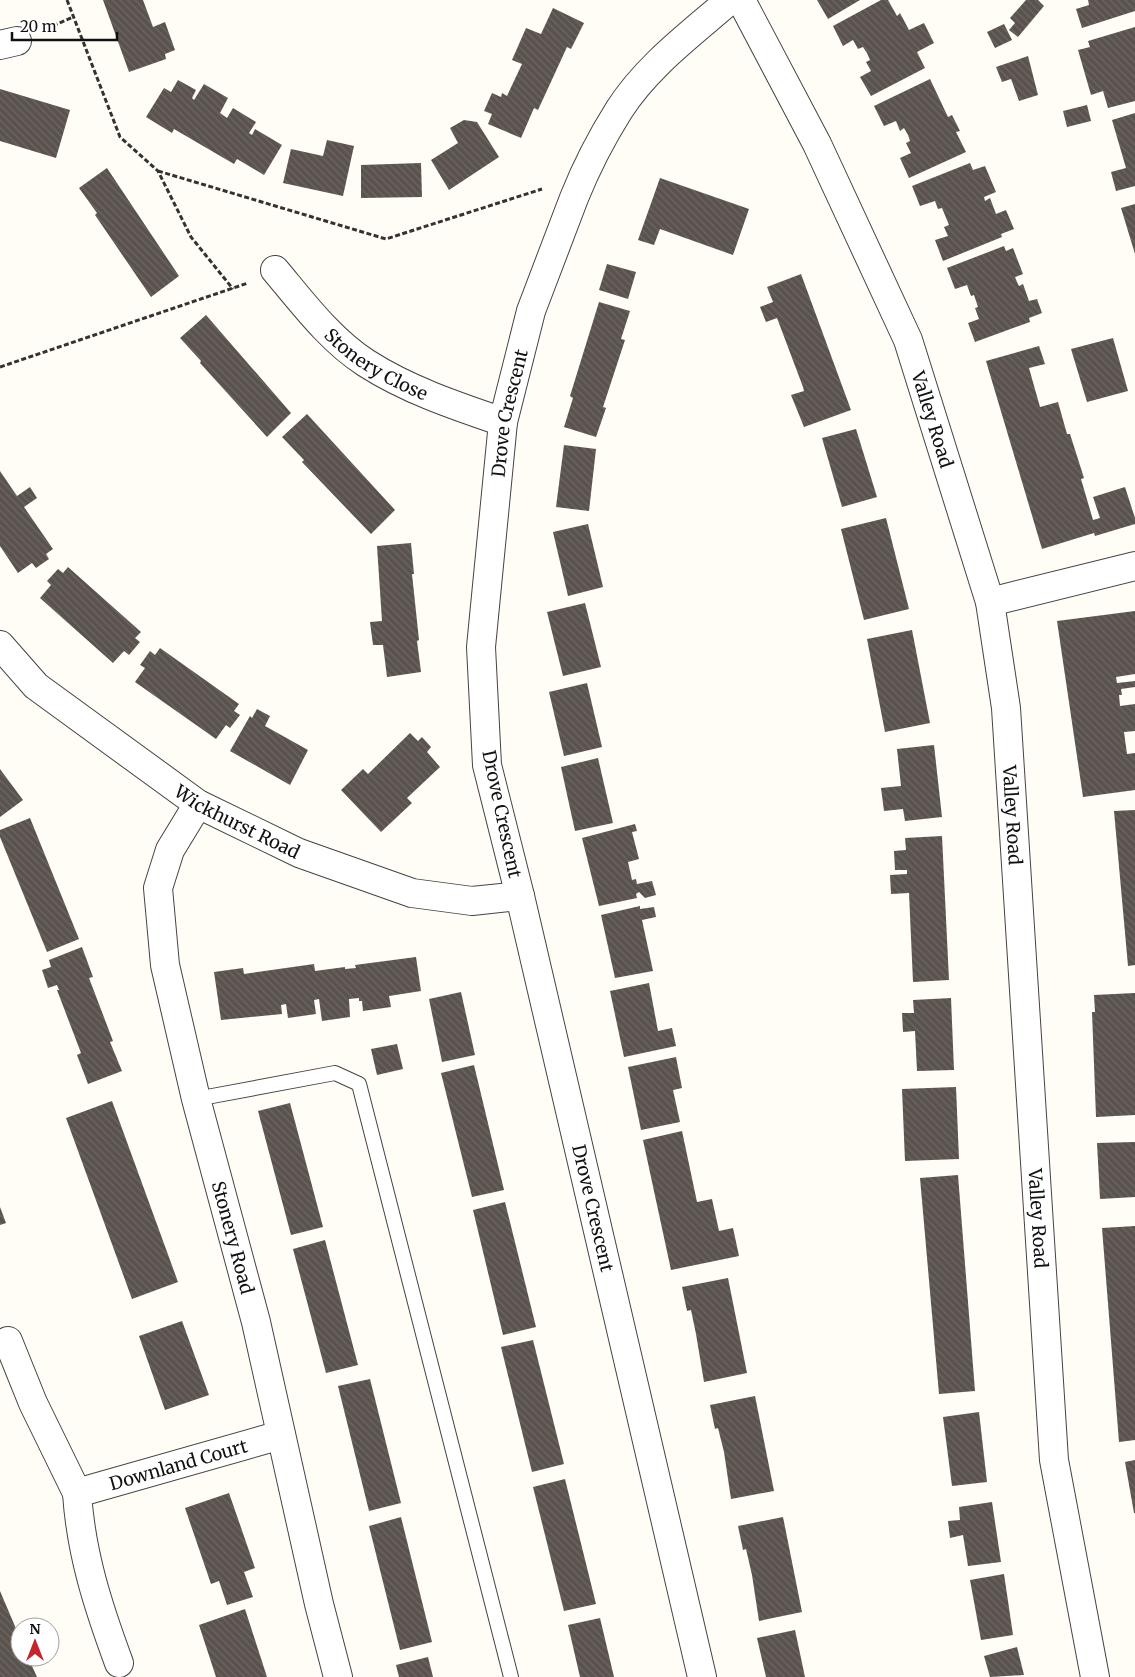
<svg xmlns="http://www.w3.org/2000/svg" width="1135" height="1677" font-family="Merriweather,serif">
<style>
.building{fill:url(#building-back-hatch)}
.lines{fill:none;stroke-linecap:round;stroke-linejoin:round}
.service-casing{stroke:#444;stroke-width:16}
.minor-casing{stroke:#444;stroke-width:30}
.path{stroke:#333;stroke-width:3;stroke-dasharray:5 2.5;stroke-linecap:butt}
.service{stroke:#fff;stroke-width:14}
.minor{stroke:#fff;stroke-width:28}
.labels{text-anchor:middle;dominant-baseline:central;stroke-width:5;stroke-linejoin:round;paint-order:stroke}
.street-label{font-size:18px;fill:#111;stroke:#fff}
</style>
<defs>
<pattern id="building-back-hatch" width="6" height="6" patternUnits="userSpaceOnUse" patternTransform="scale(1.25)"><rect width="6" height="6" fill="#5a524d"/><path d="M-1 5l2 2M0 0l6 6M5-1l2 2" fill="none" stroke="#6d6662"/></pattern>
</defs>
<rect width="100%" height="100%" fill="#fffdf5"/>
<path class="building" d="M 103,0 L 143,0 L 153,27 L 165,22 L 175,50 L 165,54 L 166,59 L 129,72 Z
M 817,0 L 860,0 L 828,19 Z
M 881,0 L 888,0 L 897,16 L 900,13 L 909,30 L 924,23 L 934,43 L 917,52 L 925,68 L 871,96 L 860,77 L 871,71 L 866,62 L 870,60 L 867,53 L 863,47 L 858,49 L 853,40 L 843,46 L 833,26 Z
M 1026,0 L 1038,0 L 1044,6 L 1018,37 L 1009,30 L 1015,23 L 1010,18 Z
M 1088,0 L 1135,0 L 1135,11 L 1082,28 L 1076,9 L 1089,5 Z
M 553,8 L 584,23 L 571,49 L 567,47 L 538,110 L 534,108 L 521,138 L 488,124 L 492,114 L 484,111 L 492,93 L 501,97 L 502,93 L 507,96 L 522,64 L 512,60 L 526,28 L 541,34 Z
M 1004,24 L 1012,40 L 995,48 L 987,32 Z
M 1135,27 L 1135,101 L 1108,108 L 1103,91 L 1091,95 L 1078,50 L 1090,47 L 1088,41 Z
M 1028,56 L 1038,95 L 1019,101 L 1011,79 L 1002,82 L 996,67 Z
M 930,79 L 948,117 L 952,115 L 960,131 L 956,132 L 966,152 L 909,178 L 900,158 L 911,153 L 906,143 L 910,141 L 908,135 L 904,128 L 900,131 L 896,121 L 884,126 L 874,106 Z
M 178,80 L 196,90 L 192,98 L 194,100 L 204,84 L 228,98 L 220,113 L 227,118 L 233,108 L 256,122 L 249,133 L 252,135 L 255,129 L 282,145 L 264,175 L 237,159 L 234,164 L 174,129 L 172,133 L 146,117 L 164,88 L 171,92 Z
M 0,89 L 70,110 L 56,158 L 0,141 Z
M 1087,105 L 1091,121 L 1067,127 L 1063,111 Z
M 1135,113 L 1135,186 L 1116,191 L 1111,172 L 1126,168 L 1112,120 Z
M 464,120 L 477,122 L 499,157 L 449,190 L 431,160 L 458,143 L 450,128 Z
M 327,140 L 354,146 L 343,196 L 283,183 L 291,149 L 323,156 Z
M 421,163 L 422,197 L 361,198 L 361,165 Z
M 970,163 L 973,170 L 985,166 L 996,192 L 984,197 L 985,201 L 990,198 L 996,214 L 1006,210 L 1014,229 L 1001,234 L 1002,237 L 943,261 L 935,240 L 948,236 L 944,227 L 949,225 L 942,208 L 938,209 L 935,201 L 920,206 L 912,186 Z
M 107,168 L 179,276 L 151,297 L 95,215 L 97,213 L 79,188 Z
M 660,178 L 749,209 L 733,255 L 660,229 L 654,245 L 638,240 Z
M 1135,204 L 1135,254 L 1121,208 Z
M 1004,246 L 1006,251 L 1013,248 L 1023,274 L 1015,277 L 1017,282 L 1019,286 L 1023,284 L 1029,301 L 1037,299 L 1042,313 L 1029,318 L 1030,322 L 975,342 L 968,323 L 979,319 L 975,308 L 978,307 L 974,295 L 971,296 L 967,285 L 955,289 L 947,268 Z
M 607,264 L 636,272 L 628,299 L 599,290 Z
M 801,274 L 851,410 L 804,427 L 791,395 L 804,391 L 803,387 L 777,318 L 766,322 L 760,307 L 773,302 L 767,287 Z
M 599,302 L 630,311 L 621,339 L 625,340 L 603,407 L 606,408 L 596,437 L 564,427 L 573,398 L 570,396 Z
M 206,315 L 291,413 L 267,437 L 200,363 L 201,361 L 180,338 Z
M 1113,338 L 1128,391 L 1087,402 L 1071,349 Z
M 1039,346 L 1045,364 L 1029,368 L 1040,407 L 1058,402 L 1067,434 L 1070,434 L 1084,478 L 1081,479 L 1093,520 L 1100,518 L 1093,497 L 1125,487 L 1135,518 L 1135,524 L 1095,536 L 1094,533 L 1042,549 L 986,361 Z
M 307,414 L 395,510 L 371,534 L 302,462 L 304,460 L 282,437 Z
M 856,429 L 877,497 L 842,507 L 822,438 Z
M 564,445 L 596,449 L 589,511 L 556,507 Z
M 0,471 L 17,496 L 30,487 L 37,498 L 24,507 L 53,549 L 46,554 L 49,559 L 36,568 L 32,563 L 18,573 L 0,546 Z
M 886,518 L 909,609 L 864,620 L 841,529 Z
M 588,524 L 603,587 L 568,596 L 553,532 Z
M 411,543 L 414,574 L 412,574 L 419,640 L 417,641 L 421,672 L 387,677 L 383,645 L 373,645 L 370,622 L 382,621 L 377,546 Z
M 68,567 L 141,632 L 135,638 L 140,642 L 129,655 L 124,651 L 113,663 L 40,598 L 51,585 L 47,581 L 58,569 L 63,573 Z
M 585,603 L 601,667 L 563,676 L 547,612 Z
M 1135,611 L 1135,674 L 1116,677 L 1117,683 L 1135,681 L 1135,687 L 1121,689 L 1122,695 L 1119,695 L 1120,706 L 1135,704 L 1135,731 L 1124,732 L 1127,754 L 1135,753 L 1135,790 L 1083,797 L 1057,621 Z
M 912,630 L 930,723 L 885,732 L 867,639 Z
M 160,648 L 239,704 L 234,711 L 240,715 L 230,728 L 226,725 L 216,739 L 135,682 L 145,668 L 140,665 L 150,651 L 155,655 Z
M 587,683 L 602,747 L 564,756 L 549,692 Z
M 257,709 L 270,716 L 265,726 L 308,750 L 290,785 L 230,751 L 250,716 L 252,718 Z
M 410,733 L 418,741 L 422,737 L 431,747 L 427,752 L 440,767 L 407,798 L 412,803 L 381,832 L 341,790 L 363,769 L 368,774 Z
M 934,745 L 942,817 L 905,821 L 903,809 L 884,811 L 881,788 L 901,786 L 897,749 Z
M 598,758 L 613,823 L 575,831 L 561,767 Z
M 0,769 L 23,800 L 0,817 Z
M 1135,810 L 1135,965 L 1128,966 L 1114,811 Z
M 30,818 L 79,939 L 47,952 L 0,837 L 0,830 Z
M 635,824 L 637,831 L 632,832 L 639,859 L 628,862 L 632,880 L 636,879 L 637,884 L 652,881 L 656,895 L 645,898 L 639,892 L 636,894 L 637,898 L 599,906 L 582,838 Z
M 942,836 L 949,980 L 913,982 L 909,893 L 891,894 L 890,875 L 907,874 L 907,870 L 895,870 L 894,851 L 906,850 L 905,838 Z
M 640,906 L 640,909 L 654,907 L 656,917 L 642,920 L 653,971 L 615,978 L 601,915 Z
M 82,947 L 93,977 L 89,978 L 113,1041 L 110,1042 L 122,1071 L 88,1084 L 77,1055 L 81,1053 L 57,990 L 59,990 L 57,985 L 48,988 L 42,970 L 51,967 L 49,960 Z
M 416,957 L 421,991 L 389,996 L 391,1007 L 363,1011 L 362,1001 L 359,1001 L 359,998 L 349,999 L 350,1017 L 322,1021 L 319,999 L 314,1000 L 316,1014 L 288,1018 L 286,1004 L 281,1005 L 282,1014 L 221,1020 L 214,972 L 243,968 L 244,974 L 314,964 L 315,971 L 345,967 L 345,969 L 356,968 L 355,965 Z
M 649,983 L 658,1031 L 672,1028 L 676,1046 L 624,1057 L 610,991 Z
M 461,992 L 475,1055 L 442,1062 L 429,999 Z
M 1135,993 L 1135,1115 L 1096,1117 L 1092,1012 L 1095,1012 L 1094,995 Z
M 951,998 L 954,1070 L 917,1071 L 915,1031 L 903,1032 L 902,1013 L 914,1013 L 913,1000 Z
M 397,1044 L 403,1069 L 377,1075 L 371,1049 Z
M 676,1057 L 682,1088 L 673,1090 L 680,1122 L 641,1130 L 628,1067 Z
M 474,1065 L 504,1190 L 472,1197 L 441,1073 Z
M 956,1087 L 959,1159 L 905,1161 L 902,1089 Z
M 112,1101 L 178,1282 L 132,1299 L 66,1118 Z
M 290,1103 L 323,1227 L 291,1235 L 258,1111 Z
M 682,1131 L 697,1202 L 712,1199 L 719,1231 L 733,1228 L 739,1256 L 671,1270 L 643,1140 Z
M 1135,1142 L 1135,1197 L 1100,1199 L 1097,1143 Z
M 958,1175 L 975,1391 L 939,1394 L 920,1178 Z
M 505,1202 L 536,1327 L 503,1335 L 473,1210 Z
M 0,1207 L 6,1223 L 0,1225 Z
M 1135,1226 L 1135,1440 L 1119,1442 L 1102,1228 Z
M 325,1240 L 358,1365 L 326,1373 L 293,1249 Z
M 728,1278 L 747,1373 L 704,1382 L 696,1334 L 691,1310 L 687,1311 L 682,1287 Z
M 182,1321 L 209,1395 L 165,1410 L 139,1336 Z
M 533,1340 L 564,1464 L 532,1472 L 501,1347 Z
M 370,1379 L 401,1503 L 369,1511 L 338,1386 Z
M 755,1396 L 774,1491 L 731,1499 L 724,1452 L 718,1428 L 715,1429 L 710,1405 Z
M 979,1412 L 987,1482 L 952,1486 L 943,1417 Z
M 1135,1460 L 1135,1513 L 1134,1513 L 1125,1462 Z
M 565,1479 L 596,1604 L 564,1611 L 533,1487 Z
M 229,1493 L 255,1568 L 244,1572 L 253,1597 L 227,1605 L 219,1581 L 211,1584 L 185,1508 Z
M 992,1502 L 1001,1562 L 968,1566 L 963,1535 L 950,1538 L 948,1521 L 960,1520 L 959,1507 Z
M 401,1517 L 432,1642 L 400,1650 L 369,1526 Z
M 783,1517 L 802,1612 L 759,1621 L 752,1575 L 746,1549 L 743,1550 L 738,1526 Z
M 1004,1574 L 1013,1635 L 981,1640 L 970,1580 Z
M 0,1591 L 20,1638 L 20,1657 L 28,1657 L 37,1677 L 0,1677 Z
M 245,1609 L 267,1677 L 216,1677 L 199,1625 Z
M 600,1618 L 614,1677 L 580,1677 L 568,1625 Z
M 795,1630 L 805,1677 L 766,1677 L 757,1638 Z
M 1017,1647 L 1024,1675 L 990,1677 L 984,1656 Z
M 428,1657 L 433,1677 L 399,1677 L 396,1665 Z"/>
<g class="lines">
<defs>
<path id="service" d="M 196,1099 L 335,1073 L 359,1084 L 511,1677"/>
<g id="minor">
<path id="s1" d="M 741,0 L 817,144 L 908,340 L 990,602 L 1006,708 L 1054,1460 L 1095,1677"/>
<path d="M 0,45 L 17,41"/>
<path id="s2" d="M 275,270 C 302,302 330,340 366,363 C 408,390 456,406 503,422"/>
<path d="M 990,602 L 1135,566"/>
<path id="s3" d="M 0,645 L 36,686 L 198,804 L 299,853 L 412,893 L 472,901 L 520,896"/>
<path id="s4" d="M 198,804 L 170,850 L 158,888 L 165,965 L 196,1099 L 256,1322 L 319,1604 L 338,1677"/>
<path d="M 8,1341 L 33,1403 L 77,1493"/>
<path id="s5" d="M 119,1663 C 98,1606 81,1554 77,1493 L 281,1435"/>
<path id="s6" d="M 702,1677 L 520,896 L 487,765 L 481,647 L 503,422 L 531,311 L 574,198 C 586,168 602,137 619,110 C 647,66 692,33 730,0"/>
</g>
</defs>
<use href="#service" class="service-casing"/>
<use href="#minor" class="minor-casing"/>
<path class="path" d="M 67,0 L 120,137 L 158,171 L 191,237 L 233,289
M 46,29 L 73,17
M 158,171 L 386,239 L 542,189
M 0,367 L 248,283"/>
<use href="#service" class="service"/>
<use href="#minor" class="minor"/>
</g>
<g class="labels">
<g class="street-label">
<text stroke="none"><textPath href="#s2" startOffset="140">Stonery Close</textPath></text>
<text stroke="none"><textPath href="#s6" startOffset="1291">Drove Crescent</textPath></text>
<text stroke="none"><textPath href="#s1" startOffset="462">Valley Road</textPath></text>
<text transform="translate(502 814) rotate(78)">Drove Crescent</text>
<text stroke="none"><textPath href="#s1" startOffset="868">Valley Road</textPath></text>
<text stroke="none"><textPath href="#s3" startOffset="298">Wickhurst Road</textPath></text>
<text transform="translate(593 1208) rotate(77)">Drove Crescent</text>
<text stroke="none"><textPath href="#s1" startOffset="1272">Valley Road</textPath></text>
<text stroke="none"><textPath href="#s4" startOffset="452">Stonery Road</textPath></text>
<text stroke="none"><textPath href="#s5" startOffset="281">Downland Court</textPath></text>
</g>
</g>
<g transform="translate(35 1642)"><circle r="24" fill="#ffffff" stroke="#a0a0a0"/>
<path d="M0-4L9 19L0 12L-9 19Z" fill="#c4262e"/>
<text y="-8" font-size="14" font-weight="bold" text-anchor="middle" fill="#111111">N</text>
</g>
<path d="M12 32v8h105v-8" fill="none" stroke="#111111" stroke-width="2.5"/>
<text x="20" y="32" font-size="15" fill="#111111" stroke="#ffffff" stroke-width="4" paint-order="stroke">20 m</text>
</svg>
